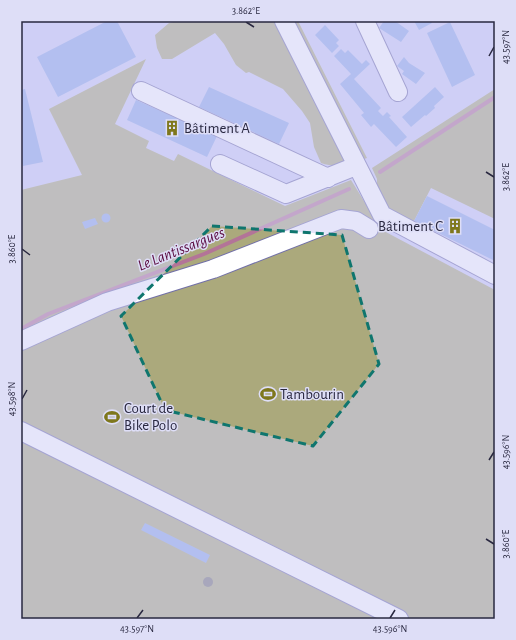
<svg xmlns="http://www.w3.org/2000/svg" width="516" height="640" font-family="'Alegreya Sans',sans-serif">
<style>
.green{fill:#aba97c}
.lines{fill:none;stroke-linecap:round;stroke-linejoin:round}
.stream{stroke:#b37498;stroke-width:4}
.building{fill:#91ace8}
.minor-casing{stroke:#7270a9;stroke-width:20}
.minor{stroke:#fff;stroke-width:18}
.tree{fill:#787776}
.marked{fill:none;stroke:#0f766e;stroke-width:3;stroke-dasharray:8 5;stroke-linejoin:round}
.ticks{fill:none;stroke:#292840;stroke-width:1.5}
.labels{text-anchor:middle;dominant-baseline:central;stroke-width:3;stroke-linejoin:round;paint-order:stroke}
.poi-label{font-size:15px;fill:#292840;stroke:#dedef7;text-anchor:start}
.water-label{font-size:16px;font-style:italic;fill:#5c0e42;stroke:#dedef7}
.neatline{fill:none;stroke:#292840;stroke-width:1.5}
.ticks-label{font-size:10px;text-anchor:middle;fill:#292840}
</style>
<rect width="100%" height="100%" fill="#cfcff5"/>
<path class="green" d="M 177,21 L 298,21 L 367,158 C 350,164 338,169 321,163 L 314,147 L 310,123 L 302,111 L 283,89 L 249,72 L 246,73 L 236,65 L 224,44 L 215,33 L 172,59 L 162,59 L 157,48 L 155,35 L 169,23 Z
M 146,59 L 115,124 L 149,141 L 146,148 L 174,161 L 178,154 L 285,206 L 351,180 L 382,230 L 495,290 L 495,619 L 21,619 L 21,190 L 82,175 L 49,109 Z
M 495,89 L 495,219 L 431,188 L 414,221 L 388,211 L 377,186 L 377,179 L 372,168 Z"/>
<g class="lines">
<path class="stream" d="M 380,172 L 495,97
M 21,329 L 48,314 L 204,254 L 349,189"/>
</g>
<path class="building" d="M 107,21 L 117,21 L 136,57 L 58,97 L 37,57 Z
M 384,21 L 395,21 L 409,31 L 401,42 L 379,28 Z
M 414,21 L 431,21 L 432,23 L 419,30 Z
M 450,22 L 475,75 L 452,87 L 427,33 Z
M 325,25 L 339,40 L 336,43 L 339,46 L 332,53 L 315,35 Z
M 341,49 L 345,53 L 348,50 L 362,64 L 366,60 L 370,64 L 354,79 L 381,108 L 378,111 L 383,116 L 387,112 L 391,116 L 389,117 L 407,137 L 396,147 L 374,124 L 371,127 L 361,115 L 364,113 L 340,84 L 351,74 L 334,56 Z
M 404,57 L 409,63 L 425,73 L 416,84 L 402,74 L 404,71 L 397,66 Z
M 209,87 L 289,123 L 279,144 L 199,107 Z
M 435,87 L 444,97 L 434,106 L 435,108 L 426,116 L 425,115 L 411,127 L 402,117 Z
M 25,89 L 43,162 L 23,166 L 21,160 L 21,90 Z
M 136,100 L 217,136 L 207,157 L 127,120 Z
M 427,196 L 495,230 L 495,261 L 414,221 Z
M101.5 218a4.5 4.5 0 1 1 9 0a4.5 4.5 0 1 1-9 0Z
M 95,218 L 98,224 L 85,229 L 82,222 Z
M 145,523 L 210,555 L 206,563 L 141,530 Z"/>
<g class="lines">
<defs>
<path id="minor" d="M 284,21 L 382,215 L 495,275
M 365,21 L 398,92
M 141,91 L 328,178
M 220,164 L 286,194 L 356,166
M 21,341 L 107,302 L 213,269 L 341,219 L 356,221 L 369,229
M 21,431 L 399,619"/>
</defs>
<use href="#minor" class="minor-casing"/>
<use href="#minor" class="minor"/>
</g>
<circle class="tree" cx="208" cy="582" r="5"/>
<path d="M0 0H516V640H0ZM 212,226 L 342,235 L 379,364 L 313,446 L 165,410 L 121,316 Z" fill="#cfcff5" fill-opacity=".55" fill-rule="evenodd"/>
<path class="marked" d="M 212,226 L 342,235 L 379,364 L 313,446 L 165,410 L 121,316 Z"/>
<path class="ticks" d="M 246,22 L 254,27M 489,56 L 494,47M 486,172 L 494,177M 22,249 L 30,255M 22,399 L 27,390M 489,460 L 494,452M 486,539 L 494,544M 137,618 L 143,610M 390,618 L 395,610"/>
<defs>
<symbol id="building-bare" viewBox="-9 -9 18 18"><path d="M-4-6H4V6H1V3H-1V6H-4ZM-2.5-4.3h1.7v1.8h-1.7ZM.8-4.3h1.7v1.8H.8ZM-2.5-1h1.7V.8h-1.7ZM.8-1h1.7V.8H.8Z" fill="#7e771c" stroke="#dedef7" stroke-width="2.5" paint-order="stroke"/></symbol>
<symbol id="stadium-bare" viewBox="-9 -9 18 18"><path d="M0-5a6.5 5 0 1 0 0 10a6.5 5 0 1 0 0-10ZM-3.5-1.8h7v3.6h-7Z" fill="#7e771c" stroke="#dedef7" stroke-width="2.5" paint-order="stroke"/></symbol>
</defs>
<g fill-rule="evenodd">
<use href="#building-bare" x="161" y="117" width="22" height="22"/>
<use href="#building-bare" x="444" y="215" width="22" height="22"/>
<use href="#stadium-bare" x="257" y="383" width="22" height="22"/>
<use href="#stadium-bare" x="101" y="406" width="22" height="22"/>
</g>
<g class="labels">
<g class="poi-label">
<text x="184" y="128">Bâtiment A</text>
<text x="443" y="226" text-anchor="end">Bâtiment C</text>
<text x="280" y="394">Tambourin</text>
<text x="124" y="408">Court de<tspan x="124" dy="17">Bike Polo</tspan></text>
</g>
<g class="water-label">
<text transform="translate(181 249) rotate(-22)">Le Lantissargues</text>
</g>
</g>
<rect width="516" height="640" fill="none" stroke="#dedef7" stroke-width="44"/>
<rect x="22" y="22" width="472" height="596" class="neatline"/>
<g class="ticks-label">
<text x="246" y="14">3.862°E</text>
<text transform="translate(505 47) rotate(-90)" y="4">43.597°N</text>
<text transform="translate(505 177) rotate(-90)" y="4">3.862°E</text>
<text transform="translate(11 249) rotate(-90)" y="4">3.860°E</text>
<text transform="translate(11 399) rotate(-90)" y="4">43.598°N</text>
<text transform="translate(505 452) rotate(-90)" y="4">43.596°N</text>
<text transform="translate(505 544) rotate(-90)" y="4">3.860°E</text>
<text x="137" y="632">43.597°N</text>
<text x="390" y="632">43.596°N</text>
</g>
</svg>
